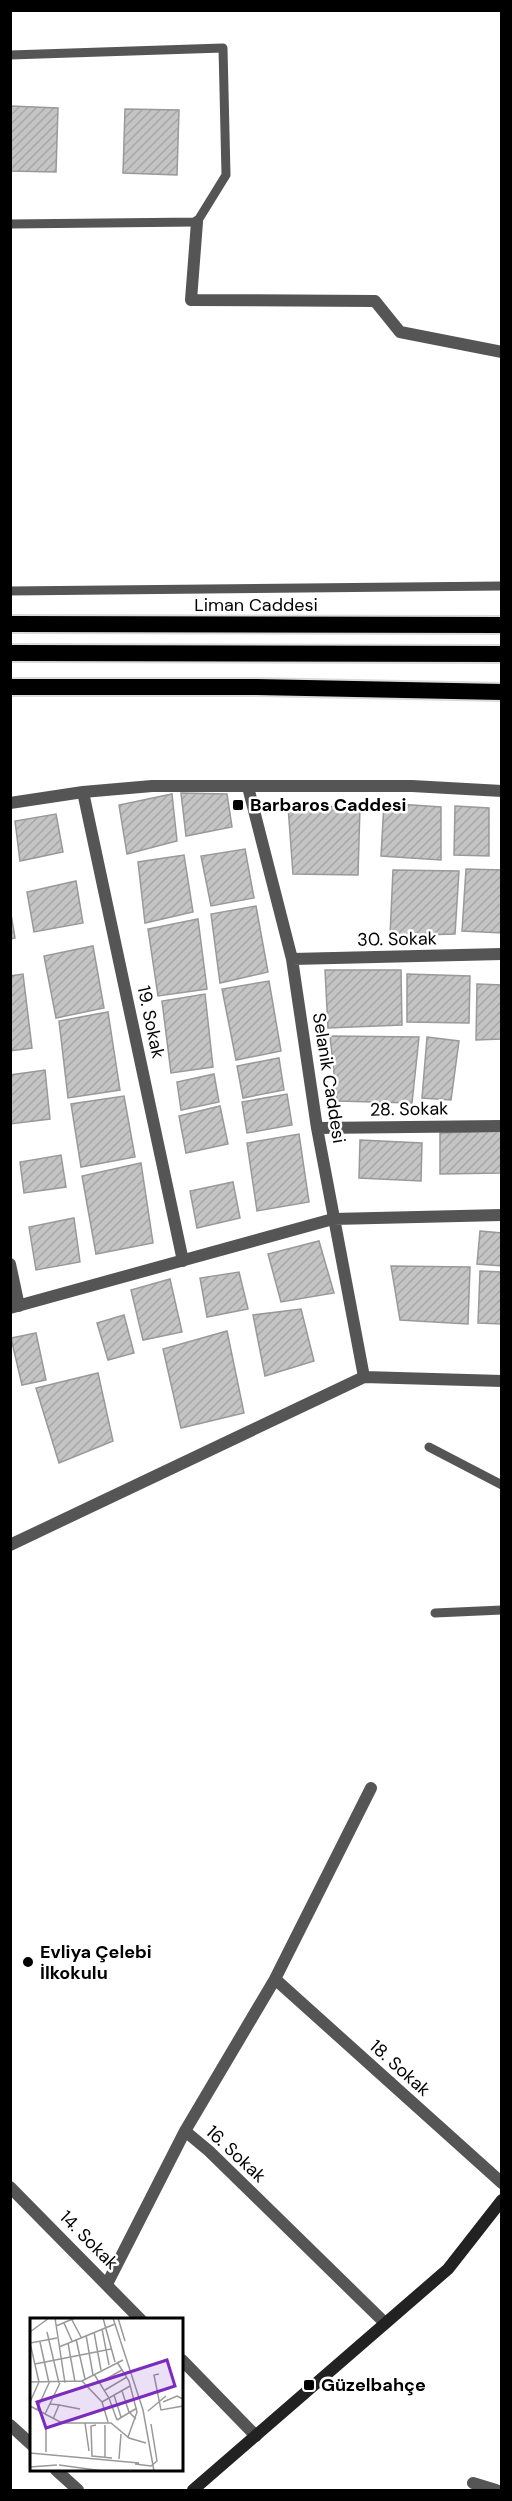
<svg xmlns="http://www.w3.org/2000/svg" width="512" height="2501" font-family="'DM Sans',sans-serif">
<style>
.building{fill:url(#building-hatch);stroke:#999;stroke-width:1.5}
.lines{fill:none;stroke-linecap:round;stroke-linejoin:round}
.trunk-casing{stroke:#dbdbdb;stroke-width:20}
.service{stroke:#555;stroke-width:9}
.minor{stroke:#555;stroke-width:12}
.secondary{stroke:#222;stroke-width:12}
.trunk{stroke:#000;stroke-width:16}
.poi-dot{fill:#000;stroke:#fff;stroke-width:2}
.labels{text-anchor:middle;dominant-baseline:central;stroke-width:5;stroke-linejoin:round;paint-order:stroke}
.street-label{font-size:18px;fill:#000;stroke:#fff}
.poi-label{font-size:18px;font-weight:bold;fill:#000;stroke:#fff;text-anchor:start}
.inset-road{fill:none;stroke:#999;stroke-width:1.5}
.view{fill:#7b2cbf;fill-opacity:0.15;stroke:#7b2cbf;stroke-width:3}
.inset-edge{fill:none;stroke:#000;stroke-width:3}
</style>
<defs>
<pattern id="building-hatch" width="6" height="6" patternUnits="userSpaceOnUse" patternTransform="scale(1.5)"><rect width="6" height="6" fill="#c4c4c4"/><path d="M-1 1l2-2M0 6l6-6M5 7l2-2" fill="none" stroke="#a7a7a7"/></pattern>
</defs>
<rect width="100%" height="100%" fill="#fff"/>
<path class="building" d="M 10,106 L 58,108 L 56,172 L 10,171 Z
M 125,109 L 179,110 L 177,175 L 123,173 Z
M 181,793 L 227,794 L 232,827 L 186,836 Z
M 172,794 L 177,841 L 127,854 L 119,805 Z
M 384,803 L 441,807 L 441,860 L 381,856 Z
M 288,806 L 360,807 L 358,875 L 293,874 Z
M 455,806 L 489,808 L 489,856 L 454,855 Z
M 56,814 L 63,852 L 20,861 L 15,821 Z
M 245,849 L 254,898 L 211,906 L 201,856 Z
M 184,855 L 193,912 L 145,923 L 138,862 Z
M 466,869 L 502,870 L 502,933 L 462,931 Z
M 393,870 L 459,871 L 455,934 L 390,936 Z
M 76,881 L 83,923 L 34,932 L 27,892 Z
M 256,906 L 268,972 L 220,983 L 211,914 Z
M 10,908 L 15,938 L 10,939 Z
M 198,919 L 207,989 L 158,996 L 148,929 Z
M 93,946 L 104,1008 L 56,1018 L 44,956 Z
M 325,970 L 401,970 L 402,1025 L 328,1028 Z
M 23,974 L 32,1048 L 10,1051 L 10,976 Z
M 407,974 L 470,976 L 469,1023 L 407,1022 Z
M 269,981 L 281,1051 L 236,1060 L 222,989 Z
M 477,984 L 502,985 L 502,1039 L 476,1040 Z
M 205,994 L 213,1067 L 171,1073 L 162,1001 Z
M 108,1012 L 120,1090 L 68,1098 L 59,1021 Z
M 330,1036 L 419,1037 L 412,1103 L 337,1101 Z
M 427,1037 L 459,1041 L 451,1100 L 422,1098 Z
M 279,1058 L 284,1090 L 243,1098 L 237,1066 Z
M 45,1070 L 50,1119 L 10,1124 L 10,1075 Z
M 214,1074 L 219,1102 L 181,1110 L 177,1082 Z
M 287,1094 L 292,1125 L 247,1133 L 242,1102 Z
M 124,1096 L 135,1157 L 81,1167 L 71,1104 Z
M 220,1106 L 228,1144 L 186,1153 L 179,1116 Z
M 502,1131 L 502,1173 L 440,1174 L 440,1133 Z
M 299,1134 L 309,1202 L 257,1211 L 247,1143 Z
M 360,1140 L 422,1143 L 421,1181 L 359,1178 Z
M 61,1155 L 66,1187 L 24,1193 L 20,1162 Z
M 141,1163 L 153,1243 L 96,1254 L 82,1176 Z
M 233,1182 L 240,1218 L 197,1228 L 190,1191 Z
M 74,1218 L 80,1262 L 36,1270 L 29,1227 Z
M 480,1231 L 502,1233 L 502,1266 L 477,1264 Z
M 319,1241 L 334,1293 L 281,1302 L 268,1254 Z
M 391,1266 L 470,1267 L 468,1324 L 400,1320 Z
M 480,1271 L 502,1272 L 502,1324 L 478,1323 Z
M 239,1272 L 248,1309 L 207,1317 L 200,1278 Z
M 170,1279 L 182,1332 L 143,1340 L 131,1290 Z
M 301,1309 L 314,1361 L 265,1376 L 253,1315 Z
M 124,1315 L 134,1353 L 108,1360 L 97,1323 Z
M 227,1331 L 244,1413 L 181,1428 L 163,1349 Z
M 36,1333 L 46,1380 L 22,1385 L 11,1338 Z
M 98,1373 L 113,1441 L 59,1463 L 36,1388 Z"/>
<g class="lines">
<defs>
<path id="trunk" d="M 10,624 L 502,625
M 10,653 L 502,654
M 10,687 L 257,687 L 502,692"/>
</defs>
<use href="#trunk" class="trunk-casing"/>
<path class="service" d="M 10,55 L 223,48 L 226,175 L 197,222 L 10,224
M 10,591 L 502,586
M 429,1447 L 502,1485
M 435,1613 L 502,1610"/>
<path class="minor" d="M 197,222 L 191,300 L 375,301 L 400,332 L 502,352
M 248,787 L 292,959 L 317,1128 L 364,1377
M 83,792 L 183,1261
M 10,803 L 83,792 L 152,786 L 412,786 L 502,791
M 292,959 L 502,954
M 317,1128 L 502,1126
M 10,1264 L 19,1306
M 10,1308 L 333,1219 L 502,1215
M 10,1545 L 364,1377 L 502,1381
M 275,1979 L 502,2183
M 185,2131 L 275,1979 L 371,1788
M 10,2187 L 141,2320
M 107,2284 L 185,2131 L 209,2151 L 385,2323
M 182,2360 L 256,2436
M 10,2425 L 32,2445
M 56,2470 L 78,2490
M 473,2483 L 496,2490"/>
<path class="secondary" d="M 193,2490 L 448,2269 L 502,2200"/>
<use href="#trunk" class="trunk"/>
</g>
<g class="poi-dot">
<rect x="232" y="799" width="12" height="12" rx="3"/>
<circle cx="28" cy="1962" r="6"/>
<rect x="303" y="2379" width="12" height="12" rx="3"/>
</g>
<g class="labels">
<g class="street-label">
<text x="256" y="605">Liman Caddesi</text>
<text transform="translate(397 939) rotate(-1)">30. Sokak</text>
<text transform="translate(151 1022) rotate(78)">19. Sokak</text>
<text transform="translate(329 1078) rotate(81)">Selanik Caddesi</text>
<text transform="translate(409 1109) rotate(-1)">28. Sokak</text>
<text transform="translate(400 2068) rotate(42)">18. Sokak</text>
<text transform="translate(236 2154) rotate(43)">16. Sokak</text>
<text transform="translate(89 2240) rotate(45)">14. Sokak</text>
</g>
<g class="poi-label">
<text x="250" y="805">Barbaros Caddesi</text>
<text x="40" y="1952">Evliya Çelebi<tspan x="40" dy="21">İlkokulu</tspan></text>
<text x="321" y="2385">Güzelbahçe</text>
</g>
</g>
<g transform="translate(30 2318)">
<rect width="153" height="153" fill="#fff"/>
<path class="inset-road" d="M 25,0 L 35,65M 73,0 L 85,44M 83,0 L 113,92 L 124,153M 88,0 L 95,23M 42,2 L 51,19M 34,5 L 42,23M 26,8 L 45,0M 72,11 L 79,47M 0,14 L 19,0M 17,14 L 29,65M 64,14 L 71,52M 56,17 L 63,57M 46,21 L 55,61M 38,25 L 45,64M 29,29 L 85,6M 87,44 L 99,63 L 107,94 L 98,119M 5,46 L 81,31M 64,56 L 79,80 L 87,102M 129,56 L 124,57 L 131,92 L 153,88M 52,63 L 72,84 L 78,104M 0,64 L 52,63 L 93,42M 69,65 L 92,52M 75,72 L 97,59M 92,73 L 99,94 L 106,101M 84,77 L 91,99M 0,84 L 9,64 L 0,25 L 27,20M 72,84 L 100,68M 133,84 L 147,78 L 153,81M 20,86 L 29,87 L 23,101M 29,87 L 50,91M 0,88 L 32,105 L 81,105 L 99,120 L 116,125M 7,91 L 19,65 L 10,24M 118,93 L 136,78M 15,96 L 30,65M 87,102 L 107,90M 55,105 L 59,133M 66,107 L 61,108 L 62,138 L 82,140M 16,134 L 16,108M 0,135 L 109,145M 75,139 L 75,107M 89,141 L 91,116M 105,146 L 121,148 L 127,143 L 121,106M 29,147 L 73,153M 0,149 L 27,147"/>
<path class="view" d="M 137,42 L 145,68 L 16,110 L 7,84 Z"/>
<rect width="153" height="153" class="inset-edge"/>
</g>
<rect width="512" height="2501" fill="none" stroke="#000000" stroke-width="24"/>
</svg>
